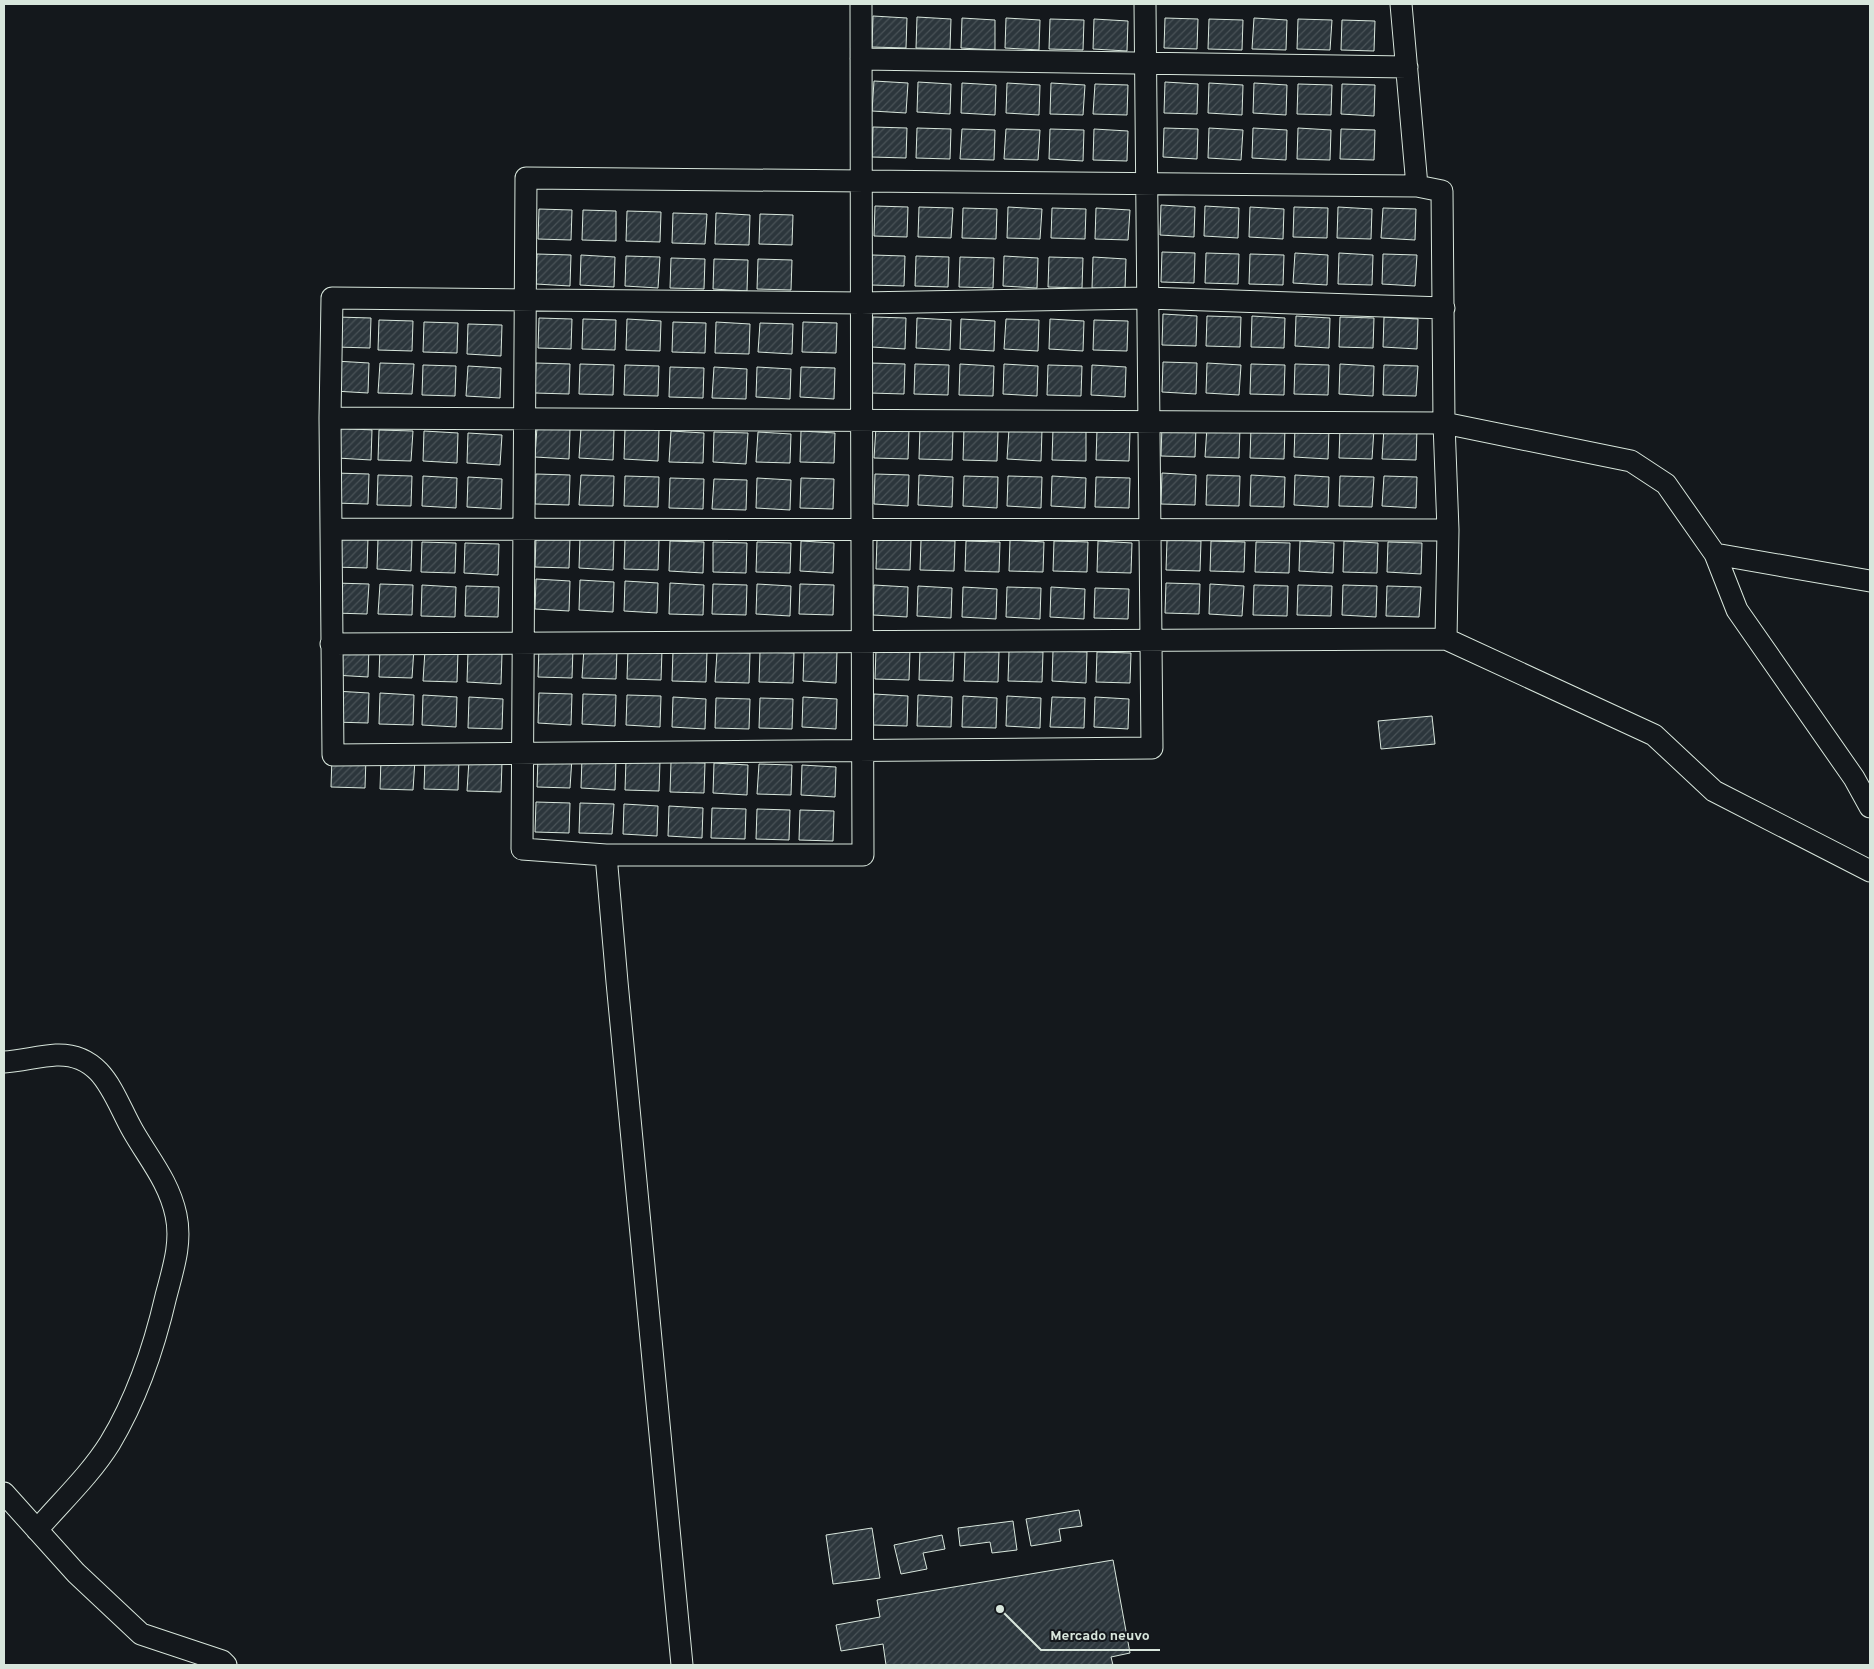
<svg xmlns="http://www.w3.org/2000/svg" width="1874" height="1669" font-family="Overpass,sans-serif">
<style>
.building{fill:url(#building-hatch);stroke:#d8e6dc}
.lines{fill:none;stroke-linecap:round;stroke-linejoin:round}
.minor-casing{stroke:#d8e6dc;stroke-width:23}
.minor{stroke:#14181c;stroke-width:21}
.leader{fill:none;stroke:#d8e6dc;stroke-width:2}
.callout-dot{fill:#d8e6dc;stroke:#14181c;stroke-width:2}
.callout-label{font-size:14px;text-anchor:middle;font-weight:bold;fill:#d8e6dc;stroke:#14181c;stroke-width:4;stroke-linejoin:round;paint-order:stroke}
</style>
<defs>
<pattern id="building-hatch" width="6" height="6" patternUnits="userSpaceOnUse" patternTransform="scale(1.25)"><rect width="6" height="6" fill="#2c363c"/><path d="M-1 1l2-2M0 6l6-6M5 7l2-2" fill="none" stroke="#4a5358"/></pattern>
</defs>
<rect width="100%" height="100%" fill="#14181c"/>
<path class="building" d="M 873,16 L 907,18 L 906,48 L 872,47 Z
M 917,17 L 951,19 L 950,49 L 916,48 Z
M 962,18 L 995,20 L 995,50 L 961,48 Z
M 1006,18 L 1040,20 L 1039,50 L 1005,48 Z
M 1165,18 L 1198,19 L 1197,49 L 1164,48 Z
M 1254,18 L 1287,20 L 1286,50 L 1252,49 Z
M 1050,19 L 1084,20 L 1083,50 L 1049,49 Z
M 1094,19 L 1128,21 L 1127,51 L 1093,49 Z
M 1209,19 L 1243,20 L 1242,50 L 1208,49 Z
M 1298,19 L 1332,20 L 1330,50 L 1297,49 Z
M 1342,20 L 1375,21 L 1374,51 L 1341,50 Z
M 874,81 L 908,83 L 906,113 L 872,111 Z
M 918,82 L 951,84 L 950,114 L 917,112 Z
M 1165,82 L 1198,84 L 1197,114 L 1164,113 Z
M 962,83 L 996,85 L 995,115 L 961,113 Z
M 1007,83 L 1040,85 L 1039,115 L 1006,113 Z
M 1051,83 L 1085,85 L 1083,115 L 1050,114 Z
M 1209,83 L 1243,85 L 1242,115 L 1208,113 Z
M 1254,83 L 1287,85 L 1286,115 L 1253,113 Z
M 1095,84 L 1128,85 L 1127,115 L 1093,114 Z
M 1298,84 L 1332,85 L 1331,115 L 1297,114 Z
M 1342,84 L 1375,85 L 1374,116 L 1341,114 Z
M 873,127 L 907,128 L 906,158 L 872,157 Z
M 917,128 L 951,129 L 950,159 L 916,158 Z
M 1164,128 L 1198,129 L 1197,159 L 1163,157 Z
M 1209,128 L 1243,130 L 1241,160 L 1208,158 Z
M 1253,128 L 1287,130 L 1286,160 L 1252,158 Z
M 1298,128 L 1331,130 L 1330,160 L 1297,159 Z
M 962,129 L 995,130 L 994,160 L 960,159 Z
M 1006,129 L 1040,130 L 1038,160 L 1004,159 Z
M 1050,129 L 1084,130 L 1083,161 L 1049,159 Z
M 1094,129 L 1128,131 L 1127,161 L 1093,160 Z
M 1341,129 L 1375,130 L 1374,160 L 1340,159 Z
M 1161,205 L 1195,207 L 1194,237 L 1160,235 Z
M 875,206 L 908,207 L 907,237 L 874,236 Z
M 1205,206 L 1239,208 L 1238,238 L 1204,236 Z
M 919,207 L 953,208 L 951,238 L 918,237 Z
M 1008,207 L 1042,209 L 1040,239 L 1007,238 Z
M 1250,207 L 1284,209 L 1283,239 L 1249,237 Z
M 1294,207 L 1328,208 L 1327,238 L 1293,237 Z
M 1338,207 L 1372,209 L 1371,239 L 1337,238 Z
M 963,208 L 997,209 L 996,239 L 962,238 Z
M 1052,208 L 1086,209 L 1085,239 L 1051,238 Z
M 1096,208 L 1130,210 L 1128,240 L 1095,239 Z
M 1383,208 L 1416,209 L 1415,240 L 1381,238 Z
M 539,209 L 572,210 L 571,240 L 538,239 Z
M 583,210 L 616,211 L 616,241 L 582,240 Z
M 627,211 L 661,212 L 660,242 L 626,241 Z
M 673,213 L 707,214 L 705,244 L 672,243 Z
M 716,213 L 750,215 L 749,245 L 715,244 Z
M 760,214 L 793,215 L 792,245 L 759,244 Z
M 1162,252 L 1195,253 L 1194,283 L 1161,282 Z
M 1206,253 L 1239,254 L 1238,284 L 1205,283 Z
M 1295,253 L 1328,255 L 1327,285 L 1293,283 Z
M 1339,253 L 1373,255 L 1372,285 L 1338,284 Z
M 537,254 L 571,255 L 570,286 L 536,284 Z
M 1250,254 L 1284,255 L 1283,285 L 1249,284 Z
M 1383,254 L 1417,255 L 1415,286 L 1382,284 Z
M 581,255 L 615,257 L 614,287 L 580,285 Z
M 872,255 L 905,256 L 904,286 L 871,285 Z
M 626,256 L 660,257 L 658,288 L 625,286 Z
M 916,256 L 949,257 L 948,287 L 915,286 Z
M 1004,256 L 1038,258 L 1037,288 L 1003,286 Z
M 960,257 L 994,258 L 993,288 L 959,287 Z
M 1049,257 L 1083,258 L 1082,288 L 1048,287 Z
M 1093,257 L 1126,259 L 1125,289 L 1092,288 Z
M 671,258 L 705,259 L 704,289 L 670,288 Z
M 714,259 L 748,260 L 747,291 L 713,289 Z
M 758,259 L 792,260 L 791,290 L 757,289 Z
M 1163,314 L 1197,316 L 1196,346 L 1162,345 Z
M 1207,316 L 1241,317 L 1240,347 L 1206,346 Z
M 1252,316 L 1285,318 L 1284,348 L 1251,347 Z
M 1296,316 L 1330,318 L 1329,348 L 1295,346 Z
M 337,317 L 371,318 L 370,348 L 336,347 Z
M 873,317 L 906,318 L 905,349 L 872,347 Z
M 1340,317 L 1374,318 L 1373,348 L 1339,347 Z
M 1384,317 L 1418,319 L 1417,349 L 1383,347 Z
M 539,318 L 572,319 L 571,349 L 538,348 Z
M 917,318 L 951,320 L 950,350 L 916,348 Z
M 583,319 L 616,320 L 615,350 L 582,349 Z
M 627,319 L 661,321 L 660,351 L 626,350 Z
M 961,319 L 995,321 L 994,351 L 960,349 Z
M 1006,319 L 1039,320 L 1038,351 L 1004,349 Z
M 1050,319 L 1084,321 L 1083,351 L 1049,349 Z
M 379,320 L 413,321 L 412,351 L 378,350 Z
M 1094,320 L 1128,321 L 1127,351 L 1093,350 Z
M 424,322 L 458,323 L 457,353 L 423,352 Z
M 673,322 L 706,323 L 705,353 L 672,352 Z
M 716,322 L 750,324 L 749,354 L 715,353 Z
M 803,322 L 837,323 L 836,353 L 802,352 Z
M 760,323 L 793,324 L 792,354 L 758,352 Z
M 468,324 L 502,325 L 501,356 L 467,354 Z
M 335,361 L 369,363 L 368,393 L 334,391 Z
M 1163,362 L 1197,363 L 1196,394 L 1162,392 Z
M 380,363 L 414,364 L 412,394 L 378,393 Z
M 536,363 L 570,364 L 569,394 L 535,393 Z
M 871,363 L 905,364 L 904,394 L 870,393 Z
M 1207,363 L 1241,365 L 1239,395 L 1206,393 Z
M 580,364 L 614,365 L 613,395 L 579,394 Z
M 915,364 L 949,365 L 948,395 L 914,394 Z
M 960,364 L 994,366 L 993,396 L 959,395 Z
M 1004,364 L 1038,366 L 1037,396 L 1003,394 Z
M 1251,364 L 1285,365 L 1284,395 L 1250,394 Z
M 1295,364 L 1329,365 L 1328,395 L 1294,394 Z
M 1340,364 L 1374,366 L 1373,396 L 1339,394 Z
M 423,365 L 456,366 L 455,396 L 422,395 Z
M 625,365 L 659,366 L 658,396 L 624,395 Z
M 1048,365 L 1082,366 L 1081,396 L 1047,395 Z
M 1092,365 L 1126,367 L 1125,397 L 1091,395 Z
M 1384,365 L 1418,366 L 1416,396 L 1383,395 Z
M 468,366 L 501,368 L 500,398 L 466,396 Z
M 670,367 L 704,368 L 703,398 L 669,397 Z
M 714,367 L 747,369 L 746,399 L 712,398 Z
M 757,367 L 791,369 L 790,399 L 756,397 Z
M 801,367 L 835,368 L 834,399 L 800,397 Z
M 1162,426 L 1196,427 L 1195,457 L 1161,456 Z
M 537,427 L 570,429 L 569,459 L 535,457 Z
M 876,427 L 909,429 L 908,459 L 874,458 Z
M 1207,427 L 1240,428 L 1239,458 L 1205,457 Z
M 338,428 L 372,430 L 371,460 L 337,458 Z
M 581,428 L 614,430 L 613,460 L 579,458 Z
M 920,428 L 953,430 L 952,460 L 919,459 Z
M 1251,428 L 1285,429 L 1284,459 L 1250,458 Z
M 1295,428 L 1329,429 L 1328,459 L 1294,457 Z
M 1340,428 L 1374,429 L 1372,459 L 1339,458 Z
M 1384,428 L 1417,430 L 1416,460 L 1382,459 Z
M 625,429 L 659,430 L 658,461 L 624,459 Z
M 964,429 L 998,431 L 997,461 L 963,460 Z
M 1009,429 L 1042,430 L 1041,461 L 1007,459 Z
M 1053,429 L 1086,431 L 1086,461 L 1052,460 Z
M 379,430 L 413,431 L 411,461 L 378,460 Z
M 1097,430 L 1130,432 L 1129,461 L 1096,460 Z
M 424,431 L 458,433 L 457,463 L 423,461 Z
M 671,431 L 704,433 L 703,463 L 669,462 Z
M 801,431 L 835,433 L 834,463 L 800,462 Z
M 714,432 L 748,433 L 746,464 L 713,462 Z
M 758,432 L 791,434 L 790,463 L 756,462 Z
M 468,433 L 502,435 L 500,465 L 467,463 Z
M 335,473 L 369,474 L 368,504 L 334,503 Z
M 1162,473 L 1196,475 L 1195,505 L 1161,504 Z
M 536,474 L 570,475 L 569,505 L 535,504 Z
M 875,474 L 909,475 L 908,506 L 874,504 Z
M 378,475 L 412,476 L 411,506 L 377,505 Z
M 581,475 L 614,476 L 613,506 L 579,505 Z
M 919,475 L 953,477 L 952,507 L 918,505 Z
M 1207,475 L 1240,476 L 1239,506 L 1206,505 Z
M 1251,475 L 1285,477 L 1284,507 L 1250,506 Z
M 1295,475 L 1329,477 L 1328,507 L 1294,505 Z
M 423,476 L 457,478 L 456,508 L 422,506 Z
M 625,476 L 659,477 L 658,507 L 624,506 Z
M 964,476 L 998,477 L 997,508 L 963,506 Z
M 1008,476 L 1042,477 L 1041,508 L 1007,506 Z
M 1052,476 L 1086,478 L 1085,508 L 1051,506 Z
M 1340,476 L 1374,477 L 1372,507 L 1339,506 Z
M 1384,476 L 1417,477 L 1416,508 L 1382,506 Z
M 468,477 L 502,479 L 501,509 L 467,507 Z
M 1096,477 L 1130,478 L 1129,508 L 1095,507 Z
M 670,478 L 704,479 L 703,509 L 669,508 Z
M 757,478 L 791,480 L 790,510 L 756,508 Z
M 801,478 L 834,479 L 833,509 L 800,508 Z
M 714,479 L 747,480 L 746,510 L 712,509 Z
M 335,536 L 368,538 L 367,568 L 334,567 Z
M 536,537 L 570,538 L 569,568 L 535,567 Z
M 580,538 L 614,539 L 613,570 L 579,568 Z
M 378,539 L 412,540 L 411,571 L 377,569 Z
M 625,539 L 659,540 L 658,570 L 624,569 Z
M 877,539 L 911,540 L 910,570 L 876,569 Z
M 921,540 L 955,541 L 954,571 L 920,570 Z
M 1010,540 L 1044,542 L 1043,572 L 1009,571 Z
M 1167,540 L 1201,541 L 1200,571 L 1166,570 Z
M 670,541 L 704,542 L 703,573 L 669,571 Z
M 801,541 L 834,543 L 833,573 L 800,571 Z
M 966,541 L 1000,542 L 999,572 L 965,571 Z
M 1054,541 L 1088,542 L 1087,572 L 1053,571 Z
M 1098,541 L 1132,543 L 1131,573 L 1097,572 Z
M 1211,541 L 1245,542 L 1244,572 L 1210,571 Z
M 1300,541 L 1334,543 L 1333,573 L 1299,571 Z
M 1344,541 L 1378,543 L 1377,573 L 1343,572 Z
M 422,542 L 456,543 L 455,573 L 421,572 Z
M 713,542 L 747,543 L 746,573 L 713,572 Z
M 757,542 L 791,543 L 790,573 L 756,572 Z
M 1256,542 L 1290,543 L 1289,573 L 1255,572 Z
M 1388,542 L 1422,543 L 1421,574 L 1387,572 Z
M 465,543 L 499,544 L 498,575 L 464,573 Z
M 536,579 L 570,581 L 569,611 L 535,609 Z
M 580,580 L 614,582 L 613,612 L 579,610 Z
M 625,581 L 658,583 L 657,613 L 624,611 Z
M 335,583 L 369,584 L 367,614 L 334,613 Z
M 670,583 L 704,585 L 703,615 L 669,614 Z
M 1166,583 L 1200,584 L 1199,614 L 1165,613 Z
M 380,584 L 413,585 L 412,615 L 378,614 Z
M 713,584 L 747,585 L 746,615 L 712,614 Z
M 757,584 L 791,586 L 790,616 L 756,614 Z
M 800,584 L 834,585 L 833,615 L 799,614 Z
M 1210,584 L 1244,586 L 1242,616 L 1209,614 Z
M 422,585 L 456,587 L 455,617 L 421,616 Z
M 874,585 L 908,587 L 907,617 L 873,615 Z
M 1254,585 L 1288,586 L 1287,616 L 1253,615 Z
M 1298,585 L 1332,586 L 1331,616 L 1297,615 Z
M 1343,585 L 1377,586 L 1376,617 L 1342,615 Z
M 466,586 L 499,587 L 498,617 L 465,616 Z
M 918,586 L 952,588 L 951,618 L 917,616 Z
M 1387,586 L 1421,587 L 1419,617 L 1386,616 Z
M 963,587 L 997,589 L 996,619 L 962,617 Z
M 1007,587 L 1041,588 L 1040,619 L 1006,617 Z
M 1051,587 L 1085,589 L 1084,619 L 1050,617 Z
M 1095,588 L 1129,589 L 1128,619 L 1094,618 Z
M 335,645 L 369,647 L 368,677 L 334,675 Z
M 380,647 L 414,648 L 412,678 L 379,677 Z
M 539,647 L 573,648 L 572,678 L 538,677 Z
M 584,648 L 617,649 L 616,679 L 582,678 Z
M 628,649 L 662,650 L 661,680 L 627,679 Z
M 876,649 L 910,650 L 909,680 L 875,679 Z
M 425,650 L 458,652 L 457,682 L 423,681 Z
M 920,650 L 954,652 L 953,681 L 919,680 Z
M 673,651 L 707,652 L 706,682 L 672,681 Z
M 804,651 L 837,652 L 836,683 L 803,681 Z
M 965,651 L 999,652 L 998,682 L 964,681 Z
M 1009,651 L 1043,652 L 1042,682 L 1008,681 Z
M 1053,651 L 1087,652 L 1086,683 L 1052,681 Z
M 468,652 L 502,654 L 501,684 L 467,682 Z
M 717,652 L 750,653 L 749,683 L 715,682 Z
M 760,652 L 794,653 L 793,683 L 759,682 Z
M 1097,652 L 1131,653 L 1130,683 L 1096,682 Z
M 335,691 L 369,693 L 368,723 L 334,722 Z
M 380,693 L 414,695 L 413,725 L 379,724 Z
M 539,693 L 572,694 L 571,725 L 538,723 Z
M 583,694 L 616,695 L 615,726 L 582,724 Z
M 874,694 L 908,696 L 907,726 L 873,725 Z
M 423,695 L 457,697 L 456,727 L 422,725 Z
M 627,695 L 661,696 L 660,727 L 626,725 Z
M 918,695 L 952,697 L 951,727 L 917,726 Z
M 963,696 L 997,698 L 996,728 L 962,727 Z
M 1007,696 L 1041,698 L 1040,728 L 1006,726 Z
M 469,697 L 503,699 L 502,729 L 468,728 Z
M 673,697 L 706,699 L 705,729 L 672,727 Z
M 803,697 L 837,699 L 836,729 L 802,727 Z
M 1052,697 L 1085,698 L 1084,728 L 1050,727 Z
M 1095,697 L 1129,699 L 1128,729 L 1094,727 Z
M 716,698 L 750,699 L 749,729 L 715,728 Z
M 760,698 L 793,699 L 792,729 L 759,728 Z
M 1432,716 L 1435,744 L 1381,749 L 1378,721 Z
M 332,757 L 366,758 L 365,788 L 331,787 Z
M 538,757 L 572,758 L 570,788 L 537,787 Z
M 582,758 L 616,759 L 615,790 L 581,788 Z
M 381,759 L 415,760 L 413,790 L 380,789 Z
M 425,759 L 459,760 L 458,790 L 424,789 Z
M 469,760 L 502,762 L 501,792 L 467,791 Z
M 626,760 L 660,761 L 659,791 L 625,790 Z
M 671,762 L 705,763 L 704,793 L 670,792 Z
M 714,763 L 748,765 L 747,795 L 713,793 Z
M 759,764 L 792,765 L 791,795 L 757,794 Z
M 802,765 L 836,767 L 835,797 L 801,795 Z
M 536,802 L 570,803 L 569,833 L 535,832 Z
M 580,803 L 614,804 L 612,834 L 579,833 Z
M 624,804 L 658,806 L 657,836 L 623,834 Z
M 669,806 L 703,808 L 702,838 L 668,836 Z
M 712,808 L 746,809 L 745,839 L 711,838 Z
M 757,809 L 790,810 L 789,840 L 756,839 Z
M 800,810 L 834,811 L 833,841 L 799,840 Z
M 1079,1510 L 1082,1526 L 1059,1529 L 1061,1541 L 1031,1546 L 1026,1519 Z
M 1013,1521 L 1017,1550 L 992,1553 L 990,1542 L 960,1546 L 958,1528 Z
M 872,1528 L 880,1578 L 833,1584 L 826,1535 Z
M 942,1535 L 945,1549 L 923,1553 L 927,1569 L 901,1574 L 894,1545 Z
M 1113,1560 L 1130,1653 L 1111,1657 L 1113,1665 L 886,1665 L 883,1644 L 841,1651 L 836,1625 L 880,1617 L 877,1600 Z"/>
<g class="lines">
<defs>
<path id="minor" d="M 861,4 C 861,288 862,571 863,855 L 606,855 L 522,849 L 526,178 L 1417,186
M 1145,4 L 1152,748 L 333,755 L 330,418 L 332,298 L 861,303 L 1147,298 L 1444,308
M 1401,4 L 1417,186 L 1442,191 L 1444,423 L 1448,530 L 1446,639
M 861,59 L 1407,67
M 330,418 L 1444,423 L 1631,461 L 1666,484 L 1715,554 L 1870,581
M 331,529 L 1448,530
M 1715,554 L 1737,610 L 1854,778 L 1870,807
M 331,644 L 1446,639 L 1654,735 L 1714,791 L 1870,871
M 606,855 L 617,982 L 682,1665
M 4,1062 C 21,1061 39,1056 56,1055 C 104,1053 114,1098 133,1131 C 149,1159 169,1182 176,1215 C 182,1243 173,1269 166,1296 C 154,1348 137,1398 110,1443 C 90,1475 61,1502 37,1530
M 4,1493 L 76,1573 L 141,1634 L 222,1661 L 226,1665"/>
</defs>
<use href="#minor" class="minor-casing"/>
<use href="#minor" class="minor"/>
</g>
<path class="leader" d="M1000 1609L1041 1650H1160"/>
<circle class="callout-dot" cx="1000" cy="1609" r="5"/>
<g class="callout-label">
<text x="1100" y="1640">Mercado neuvo</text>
</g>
<rect width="1874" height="1669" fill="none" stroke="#d8e6dc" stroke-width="10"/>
</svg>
